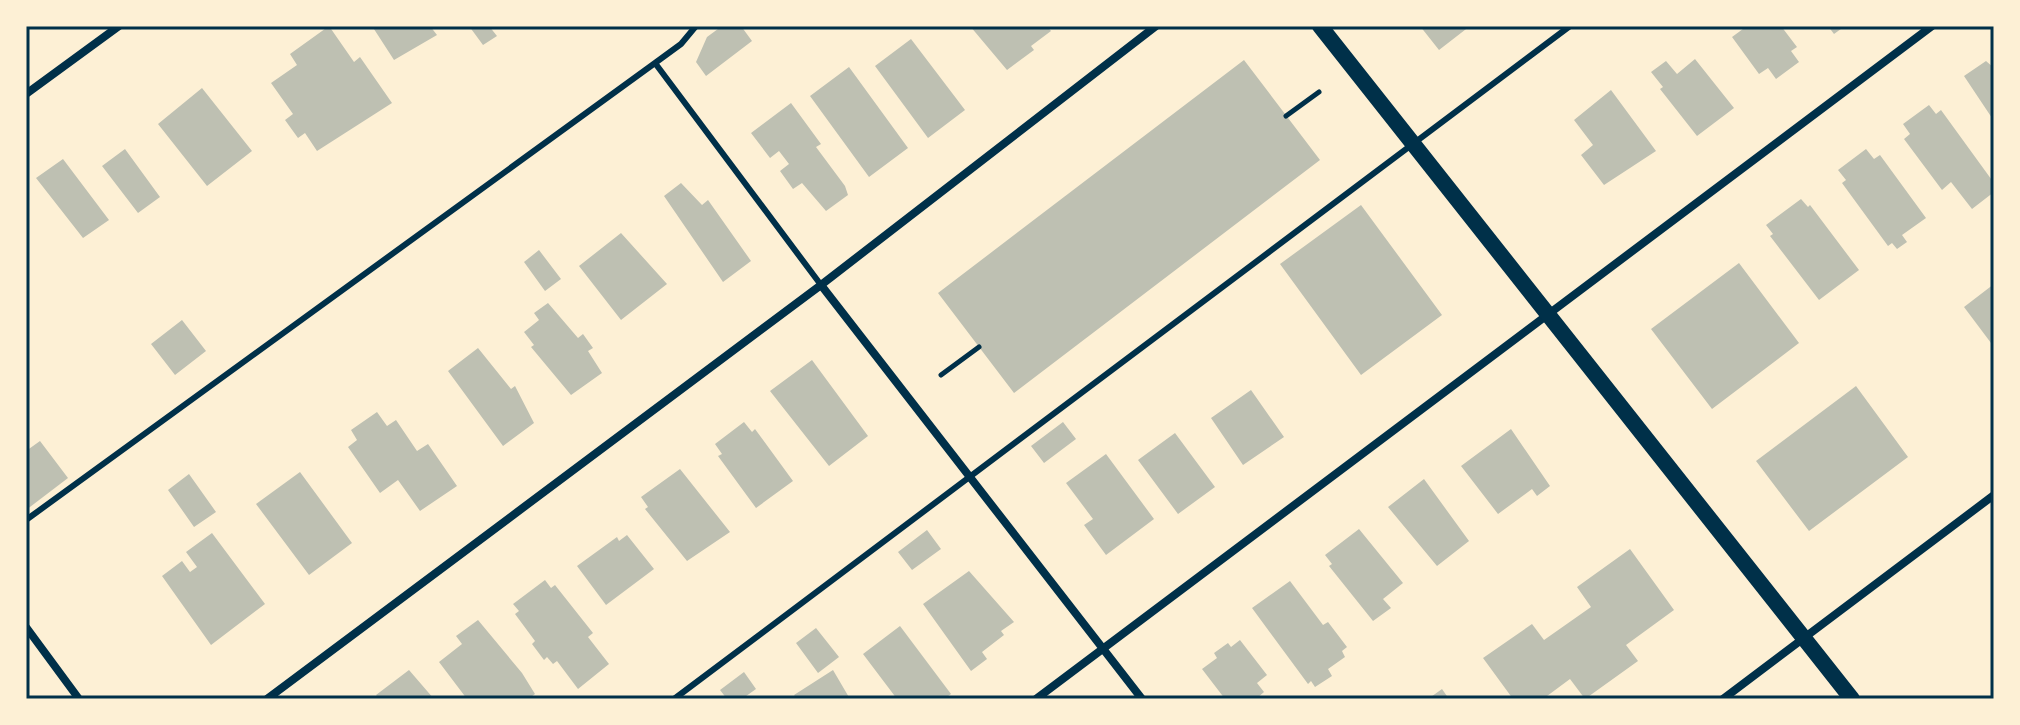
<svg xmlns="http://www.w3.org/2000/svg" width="2020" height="725" font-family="Merriweather,serif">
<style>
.building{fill:#bec0b2}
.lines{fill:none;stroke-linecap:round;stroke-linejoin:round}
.path{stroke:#003049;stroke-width:5}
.service{stroke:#003049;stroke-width:6}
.minor{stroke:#003049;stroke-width:8}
.secondary{stroke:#003049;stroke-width:16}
.neatline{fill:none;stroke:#003049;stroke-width:3}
</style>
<rect width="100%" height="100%" fill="#fdf0d5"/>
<path class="building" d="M 329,26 L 354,62 L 360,57 L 392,103 L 317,151 L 305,133 L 298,138 L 285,120 L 293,114 L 271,83 L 297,65 L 290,54 Z
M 372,26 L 430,26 L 437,35 L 394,60 Z
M 469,26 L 489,26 L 497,36 L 483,45 Z
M 722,26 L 741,26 L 752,41 L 706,76 L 696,62 L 707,37 Z
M 970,26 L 1047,26 L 1051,31 L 1031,46 L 1034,50 L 1007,70 Z
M 1420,26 L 1470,26 L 1439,50 Z
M 1747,26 L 1781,26 L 1797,47 L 1791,51 L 1799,62 L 1776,79 L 1768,68 L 1759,74 L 1732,37 Z
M 1828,26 L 1845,26 L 1834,34 Z
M 911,39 L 965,110 L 928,138 L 875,66 Z
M 1695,59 L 1734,108 L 1697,136 L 1660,89 L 1663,87 L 1651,72 L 1666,61 L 1677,74 Z
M 1244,60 L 1320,160 L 1014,393 L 938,293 Z
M 1986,61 L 1994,68 L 1994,121 L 1964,76 Z
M 849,67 L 908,148 L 869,177 L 810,96 Z
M 202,88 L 252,151 L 207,186 L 158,124 Z
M 1611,90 L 1656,151 L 1604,185 L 1581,155 L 1593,145 L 1574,120 Z
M 791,103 L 821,144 L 816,147 L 845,186 L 848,195 L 826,211 L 802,183 L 793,189 L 780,171 L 789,164 L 779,151 L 770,158 L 751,133 Z
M 1929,105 L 1936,114 L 1941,110 L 1994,183 L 1994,192 L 1972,209 L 1951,182 L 1942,190 L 1904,139 L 1910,134 L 1903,124 Z
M 125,149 L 160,197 L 138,213 L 102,166 Z
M 1866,149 L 1874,159 L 1880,155 L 1926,218 L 1902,235 L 1907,242 L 1897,249 L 1892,243 L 1888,246 L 1842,183 L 1846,180 L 1838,170 Z
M 63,159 L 109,220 L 83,238 L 36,178 Z
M 681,183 L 702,205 L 708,200 L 751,261 L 723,282 L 664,196 Z
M 1801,199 L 1808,207 L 1810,205 L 1859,270 L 1819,300 L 1770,236 L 1773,234 L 1766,225 Z
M 1361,205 L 1442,315 L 1361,375 L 1280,264 Z
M 621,233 L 667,284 L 621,320 L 579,266 Z
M 539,250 L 561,279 L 545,291 L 524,262 Z
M 1739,263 L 1799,343 L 1712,409 L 1651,329 Z
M 1994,284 L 1994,347 L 1964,307 Z
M 548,303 L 578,338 L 583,334 L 593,348 L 588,351 L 602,373 L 571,395 L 531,347 L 534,345 L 524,332 L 539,320 L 534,313 Z
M 182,320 L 206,351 L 175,375 L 151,344 Z
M 478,348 L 511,389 L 515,386 L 534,423 L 503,446 L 448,371 Z
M 812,360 L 868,436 L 829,466 L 770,391 Z
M 1856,386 L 1908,457 L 1809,531 L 1756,461 Z
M 1251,390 L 1284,437 L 1243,465 L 1211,418 Z
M 377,412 L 387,426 L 396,420 L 417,451 L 428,444 L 457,486 L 420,511 L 398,480 L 380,493 L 348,447 L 357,440 L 351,430 Z
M 744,422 L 752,432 L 755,429 L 793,481 L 756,508 L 718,456 L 722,454 L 715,444 Z
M 1063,422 L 1076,439 L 1044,463 L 1031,446 Z
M 1511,429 L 1550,486 L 1537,496 L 1532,489 L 1498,514 L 1461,466 Z
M 1175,433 L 1215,487 L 1178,514 L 1138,460 Z
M 40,441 L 68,478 L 26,510 L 26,451 Z
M 1106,454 L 1154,519 L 1106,555 L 1084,525 L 1093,519 L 1066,483 Z
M 680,469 L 730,532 L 687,561 L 645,509 L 648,507 L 641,497 Z
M 300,472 L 352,543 L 309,575 L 256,504 Z
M 189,474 L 216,512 L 194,527 L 168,490 Z
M 1424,479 L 1469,541 L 1437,566 L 1388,507 Z
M 1359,529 L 1403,583 L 1383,599 L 1391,608 L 1373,621 L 1329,566 L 1332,564 L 1325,555 Z
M 927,530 L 941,549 L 912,570 L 898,552 Z
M 212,533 L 265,604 L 211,645 L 162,576 L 182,561 L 190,572 L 197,567 L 186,552 Z
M 627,535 L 654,569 L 606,605 L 577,566 L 617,537 L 619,541 Z
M 1630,549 L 1674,610 L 1626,645 L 1638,661 L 1585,699 L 1570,679 L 1543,699 L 1513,699 L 1483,658 L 1532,624 L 1544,640 L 1591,607 L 1577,587 Z
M 969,571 L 1014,622 L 1001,631 L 1004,635 L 982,652 L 987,659 L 971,671 L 923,604 Z
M 545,580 L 551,588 L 555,585 L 593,633 L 588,637 L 609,664 L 578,689 L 557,661 L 553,664 L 547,657 L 544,660 L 532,644 L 535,641 L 515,614 L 519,611 L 513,604 Z
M 1290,581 L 1323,625 L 1328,622 L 1347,647 L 1342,651 L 1345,657 L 1328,669 L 1332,676 L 1315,687 L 1311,681 L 1308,684 L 1252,608 Z
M 478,620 L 522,673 L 535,694 L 528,699 L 467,699 L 439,662 L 462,644 L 456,636 Z
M 900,626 L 951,694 L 944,699 L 897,699 L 863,654 Z
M 816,628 L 839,657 L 818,673 L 796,643 Z
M 1240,640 L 1267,675 L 1257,683 L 1264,692 L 1256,699 L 1225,699 L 1202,669 L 1217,658 L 1214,653 L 1228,643 L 1231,647 Z
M 409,670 L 434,699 L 379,699 L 376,695 Z
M 833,670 L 850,699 L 797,699 L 794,695 Z
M 744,672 L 756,689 L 742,699 L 727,699 L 720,690 Z
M 1442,689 L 1449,699 L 1428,699 Z"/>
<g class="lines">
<path class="path" d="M 1286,116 L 1319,92
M 941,375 L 979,347"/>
<path class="service" d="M 655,63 L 821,285
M 26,520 L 655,63 L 681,44 L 696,26
M 674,699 L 1570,26"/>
<path class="minor" d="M 26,94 L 119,26
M 821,285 L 1142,699
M 26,627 L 79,699
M 267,699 L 821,285 L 1156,26
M 1036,699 L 1932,26
M 1723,699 L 1994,495"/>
<path class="secondary" d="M 1320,26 L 1852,699"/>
</g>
<rect width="2020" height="725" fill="none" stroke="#fdf0d5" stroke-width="56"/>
<rect x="28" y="28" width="1964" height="669" class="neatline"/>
</svg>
